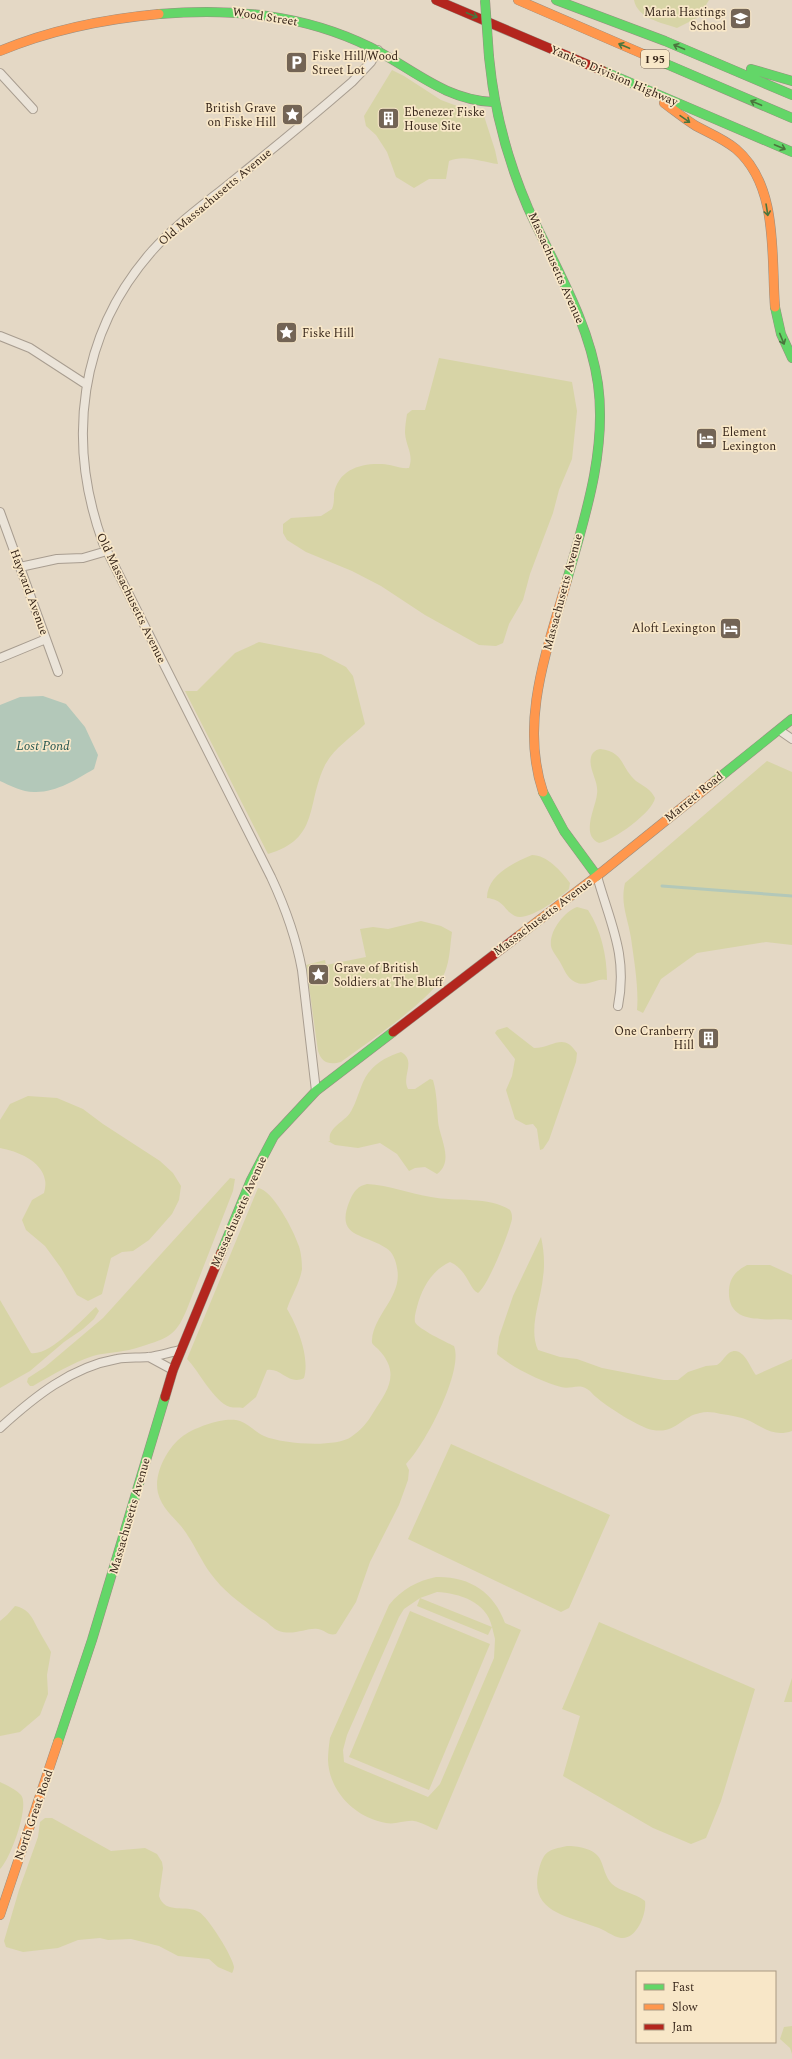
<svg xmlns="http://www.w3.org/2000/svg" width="792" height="2059" font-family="Spectral,serif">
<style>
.green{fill:#d7d4a6;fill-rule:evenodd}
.water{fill:#b3c8b9}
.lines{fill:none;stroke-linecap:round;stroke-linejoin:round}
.stream{stroke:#b3c8b9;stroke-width:3}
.street-casing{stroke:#a89d90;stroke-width:10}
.fast-casing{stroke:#988d80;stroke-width:10}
.slow-casing{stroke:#988d80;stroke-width:10}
.jam-casing{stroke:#988d80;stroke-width:10}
.street{stroke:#ebe4d9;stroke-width:8}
.fast{stroke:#63d668;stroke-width:9}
.slow{stroke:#ff974d;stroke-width:9}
.jam{stroke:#b3261e;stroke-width:9}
.fast-bridge-casing{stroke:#988d80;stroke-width:10;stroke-linecap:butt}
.fast-bridge{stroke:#63d668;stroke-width:9}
.oneway{stroke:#4a753d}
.labels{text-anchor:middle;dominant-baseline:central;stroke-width:3.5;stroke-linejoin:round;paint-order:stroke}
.shield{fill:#f8e7c8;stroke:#705f4e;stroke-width:1}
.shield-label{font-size:11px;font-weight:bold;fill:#362519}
.poi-label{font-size:12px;fill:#362519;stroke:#f8e7c8;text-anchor:start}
.street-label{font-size:12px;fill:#362519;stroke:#f8e7c8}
.water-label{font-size:13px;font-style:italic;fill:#265750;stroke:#f8e7c8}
</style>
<rect width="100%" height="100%" fill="#e4d8c5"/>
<path class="green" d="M 634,0 L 709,0 L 699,17 L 677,28 C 662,23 637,18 634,0 Z
M 392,70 L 404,76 L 441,100 L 484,116 L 495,150 L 498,164 C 482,162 464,154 449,161 L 446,179 L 429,179 L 414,188 L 396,177 L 387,152 L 376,135 L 366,126 L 364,116 Z
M 439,358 L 572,382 L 577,411 L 572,459 L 559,490 L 553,513 L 530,574 L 523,600 L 509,624 L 503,643 L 496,646 L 479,645 L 425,615 L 381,586 L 352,571 L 306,552 L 287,540 L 283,533 L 283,524 L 291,518 L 321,516 L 332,509 C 334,504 334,500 334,494 C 338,470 360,463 382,464 C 391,464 399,469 409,468 C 414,454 406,447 405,433 C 405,427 406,420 407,414 L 412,410 L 425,410 Z
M 259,642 L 321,654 L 346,667 L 353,676 L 365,724 C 351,738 335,747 325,765 C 306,804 320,839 268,854 L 185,691 L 197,691 L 235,653 Z
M 600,749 C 625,752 620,767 636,781 C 643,786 651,789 655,798 C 653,812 613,841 599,843 C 580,835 596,807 597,794 C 599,781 588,769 591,757 C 592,753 595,750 600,749 Z
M 767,761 L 792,772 L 792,945 L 766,942 L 697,953 L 661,979 L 643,1013 L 637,1010 C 639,989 634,960 631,938 C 628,918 620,904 625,883 Z
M 532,855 C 547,855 561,871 570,883 L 569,889 C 560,898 528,922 515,916 C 504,911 505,900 487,898 C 487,875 513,863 532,855 Z
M 577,907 L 588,910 C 601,930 607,956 607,980 C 597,977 587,988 575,982 C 567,978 564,969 560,962 C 557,957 552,951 551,946 C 549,931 564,912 577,907 Z
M 421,921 L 441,926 L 452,932 C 450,945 450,960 445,972 C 435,998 365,1044 341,1062 C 329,1065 322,1063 318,1051 L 306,965 L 325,960 L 326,965 L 366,957 L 360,929 L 373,927 L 388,929 Z
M 507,1027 L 534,1048 C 555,1047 563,1032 577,1053 L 576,1062 L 549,1140 L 543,1149 L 540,1150 L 537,1129 L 533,1124 L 526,1125 L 515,1119 L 506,1090 L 512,1076 L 515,1059 L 495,1033 L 497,1030 Z
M 401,1052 C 417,1061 401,1076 408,1089 L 415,1089 L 430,1079 L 433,1080 C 437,1094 437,1107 438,1121 C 439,1137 455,1161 437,1174 L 425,1167 L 415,1168 L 409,1171 L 397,1154 L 380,1143 L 358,1148 L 335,1145 L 328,1141 L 330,1141 C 327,1128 344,1122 350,1113 C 358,1101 361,1080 370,1071 C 378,1061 389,1056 401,1052 Z
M 28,1096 L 57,1098 L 83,1109 L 103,1124 L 160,1161 L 173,1173 L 181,1186 L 179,1200 L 172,1214 L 149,1240 L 133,1251 L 122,1252 L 111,1258 L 102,1294 L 88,1301 L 77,1295 L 61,1268 L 45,1246 L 26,1230 L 22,1220 L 32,1200 L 44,1193 C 45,1189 46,1184 45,1180 C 42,1161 17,1151 0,1148 L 0,1120 L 10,1104 Z
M 230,1178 L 235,1179 L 233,1191 L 187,1309 C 177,1333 171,1337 146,1345 C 139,1347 131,1350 123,1351 C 112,1353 103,1353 93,1356 C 72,1363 52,1375 33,1386 L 30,1386 L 27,1382 L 28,1378 L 45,1367 L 103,1318 Z
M 367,1184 C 389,1185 410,1194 431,1197 C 456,1202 489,1196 510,1210 C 512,1213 512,1216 512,1219 C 509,1233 488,1286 478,1293 C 469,1289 468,1270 450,1262 C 432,1270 422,1288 417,1307 C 416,1311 414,1317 415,1322 C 418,1329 446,1342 454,1346 C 464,1371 424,1447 406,1464 L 409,1470 L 408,1480 L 399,1505 L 370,1562 L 356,1602 L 336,1634 C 328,1636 325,1630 318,1629 C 308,1627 294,1636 279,1631 C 273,1629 268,1622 262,1619 C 244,1606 224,1592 211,1574 C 202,1562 196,1548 188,1536 C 179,1520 163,1512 158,1493 C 153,1473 169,1444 186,1434 C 198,1426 227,1416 240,1421 C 249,1424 256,1433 264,1436 C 282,1444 335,1448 351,1437 C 360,1431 368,1422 373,1413 C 388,1390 401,1373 378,1349 C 375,1346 371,1344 372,1340 C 374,1314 403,1296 397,1268 C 396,1261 393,1252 386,1248 C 364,1233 334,1238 350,1200 C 354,1191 358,1186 367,1184 Z
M 258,1188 C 272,1189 294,1231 298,1244 C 301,1250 302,1262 302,1269 C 300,1283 291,1296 287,1309 C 298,1327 310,1358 304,1378 C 289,1386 281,1367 267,1370 L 256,1397 L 243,1408 C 239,1407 234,1408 230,1407 C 214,1402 199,1371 187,1359 Z
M 541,1237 C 544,1250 545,1265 543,1277 C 541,1300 528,1328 538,1350 L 560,1357 L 577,1359 L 602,1368 L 664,1380 L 678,1380 L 688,1372 L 706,1366 L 717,1365 C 722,1362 724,1357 729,1353 C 743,1344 750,1368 756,1375 L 792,1359 L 792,1431 C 775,1437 765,1429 750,1421 C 741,1417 730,1415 721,1414 C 714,1412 706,1411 700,1413 C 682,1416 676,1434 653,1430 C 640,1428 606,1406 596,1397 C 593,1395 591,1391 587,1389 C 578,1383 570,1390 561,1387 C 542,1382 511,1367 497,1354 L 499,1337 L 513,1296 Z
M 747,1265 L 770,1265 L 792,1275 L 792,1320 C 769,1317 727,1328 729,1290 C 730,1277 736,1271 747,1265 Z
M 0,1300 L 31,1353 C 51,1356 81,1320 96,1307 L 99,1311 L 94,1319 L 83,1329 L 64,1342 L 30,1371 L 0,1388 Z
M 451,1444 L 610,1515 L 569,1608 L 561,1612 L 408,1539 Z
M 436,1577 C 469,1576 494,1592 505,1623 L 521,1630 L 437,1830 C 429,1827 421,1822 414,1821 C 405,1820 395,1825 386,1823 C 356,1818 329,1792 328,1760 C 328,1752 329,1745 330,1738 L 389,1605 C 402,1589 417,1581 436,1577 ZM 437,1592 C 459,1593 487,1602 492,1627 L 420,1598 ZM 420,1598 L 417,1606 L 488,1635 L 492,1627 L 495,1639 L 494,1658 L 440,1784 L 428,1797 L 344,1762 L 343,1750 L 347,1735 L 399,1617 L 404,1609 Z
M 15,1606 C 29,1609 32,1617 38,1629 C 42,1637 47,1644 51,1652 L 47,1675 L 48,1694 L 40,1715 L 20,1732 L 0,1736 L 0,1621 L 7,1615 Z
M 410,1611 L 490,1644 L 429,1790 L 349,1757 Z
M 599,1622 L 755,1689 L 721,1801 L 706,1838 L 691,1844 L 653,1828 L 563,1776 L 580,1716 L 562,1709 Z
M 792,1678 L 792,1702 L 784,1702 Z
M 0,1782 C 6,1785 17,1790 21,1795 C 30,1806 10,1860 0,1869 Z
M 45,1818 L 52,1818 L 111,1851 L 145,1848 L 157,1854 L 162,1862 L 163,1868 L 159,1896 C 165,1915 186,1904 199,1912 C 208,1917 233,1957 234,1967 C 234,1968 233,1972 232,1973 L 218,1967 L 209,1959 L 178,1956 L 159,1946 L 131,1939 L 108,1940 L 100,1938 L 78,1940 L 58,1948 L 23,1952 L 6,1947 L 4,1941 L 19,1890 L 38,1837 L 40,1822 Z
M 567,1846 C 577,1846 594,1848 600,1859 C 604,1867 605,1877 612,1884 C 621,1892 635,1893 645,1901 C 647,1913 637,1940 621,1938 C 613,1937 604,1929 596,1927 C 566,1915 528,1912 539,1869 C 544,1851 548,1850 567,1846 Z
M 792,2026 L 792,2054 L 790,2048 L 780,2039 L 784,2027 Z"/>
<path class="water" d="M 43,696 L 66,704 L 85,727 L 98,755 L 94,769 C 77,779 57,792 36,792 C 24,793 11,786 0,781 L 0,705 L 20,697 Z"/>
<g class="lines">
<path class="stream" d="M 662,886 L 792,896"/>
<defs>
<path id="street" d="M 0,73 L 33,109
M 0,336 L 30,348 L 87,385
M 0,512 L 58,672
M 20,567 L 57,559 L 83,558 L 107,551
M 0,658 L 46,639
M 779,730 L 792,739
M 597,876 C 610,923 628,955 618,1006
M 316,1091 L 302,970 C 296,937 285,907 271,877 L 103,543 C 66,441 79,334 152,251 C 176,224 206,203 234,180 C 274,148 314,115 352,82 L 371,62 L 378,50
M 149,1357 L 173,1370
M 0,1428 C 34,1397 71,1367 117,1359 C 127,1357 138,1358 148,1357 C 159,1356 170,1352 181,1350"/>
<path id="fast" d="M 556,0 L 665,41 L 792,95
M 159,14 C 232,8 303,14 370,47 C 412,68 444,100 493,102
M 489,57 C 494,110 507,159 528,208 C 554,265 589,321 598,384 C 607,450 585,517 567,580
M 650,57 L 792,118
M 751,69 L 792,81
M 603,71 L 792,152
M 775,307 L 781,334 L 792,358
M 715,781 L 792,719
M 543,792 L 564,831 L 597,876
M 221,1253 L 251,1180 L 274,1136 L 316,1091 L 393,1032
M 58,1742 L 92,1640 L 165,1397"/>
<path id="slow" d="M 518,0 L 650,57
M 0,51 C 50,30 105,19 159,14
M 664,103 C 675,111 685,119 696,126 C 709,133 724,139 736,149 C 779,186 771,256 775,307
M 543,792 C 519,720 548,648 567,580
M 517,937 L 597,876 L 715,781
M 0,1915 L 58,1742"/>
<path id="jam" d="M 436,0 L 603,71
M 393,1032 L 517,937
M 165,1397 L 173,1370 L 221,1253"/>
</defs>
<use href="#street" class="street-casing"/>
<use href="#fast" class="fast-casing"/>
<use href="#slow" class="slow-casing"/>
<use href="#jam" class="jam-casing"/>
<use href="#street" class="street"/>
<use href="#fast" class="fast"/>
<use href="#slow" class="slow"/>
<use href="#jam" class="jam"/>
<defs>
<path id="fast-bridge" d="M 485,0 L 489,57"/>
</defs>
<use href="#fast-bridge" class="fast-bridge-casing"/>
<use href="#fast-bridge" class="fast-bridge"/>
</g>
<defs><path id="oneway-shaft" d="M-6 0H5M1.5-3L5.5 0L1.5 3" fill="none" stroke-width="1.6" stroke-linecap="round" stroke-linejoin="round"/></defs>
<g class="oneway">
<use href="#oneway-shaft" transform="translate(472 15) rotate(23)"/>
<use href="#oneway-shaft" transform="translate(624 46) rotate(-157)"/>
<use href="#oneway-shaft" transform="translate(679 47) rotate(-157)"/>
<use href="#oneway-shaft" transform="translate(756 103) rotate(-157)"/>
<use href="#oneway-shaft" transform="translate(685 119) rotate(35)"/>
<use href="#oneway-shaft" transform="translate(780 147) rotate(23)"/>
<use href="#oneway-shaft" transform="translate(767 210) rotate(81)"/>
<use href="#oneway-shaft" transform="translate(782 339) rotate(68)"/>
</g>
<defs>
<symbol id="school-square" viewBox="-11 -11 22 22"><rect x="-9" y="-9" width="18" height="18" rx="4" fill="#736455" stroke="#f8e7c8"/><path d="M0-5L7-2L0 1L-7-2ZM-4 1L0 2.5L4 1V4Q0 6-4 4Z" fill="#fff"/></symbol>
<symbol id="parking-square" viewBox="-11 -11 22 22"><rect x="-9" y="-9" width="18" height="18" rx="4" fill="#736455" stroke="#f8e7c8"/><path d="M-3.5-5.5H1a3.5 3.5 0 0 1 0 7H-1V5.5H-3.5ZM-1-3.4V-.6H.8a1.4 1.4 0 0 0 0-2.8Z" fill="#fff"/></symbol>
<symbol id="sight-square" viewBox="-11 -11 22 22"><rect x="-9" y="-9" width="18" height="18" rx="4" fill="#736455" stroke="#f8e7c8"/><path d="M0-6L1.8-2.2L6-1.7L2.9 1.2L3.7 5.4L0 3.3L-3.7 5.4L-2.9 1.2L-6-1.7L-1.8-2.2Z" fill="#fff"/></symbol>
<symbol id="building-square" viewBox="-11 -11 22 22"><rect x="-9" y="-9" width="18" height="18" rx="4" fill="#736455" stroke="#f8e7c8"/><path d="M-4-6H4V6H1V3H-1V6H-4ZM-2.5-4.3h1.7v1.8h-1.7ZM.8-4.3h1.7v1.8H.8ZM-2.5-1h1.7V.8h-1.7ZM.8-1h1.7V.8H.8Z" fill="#fff"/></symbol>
<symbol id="hotel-square" viewBox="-11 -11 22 22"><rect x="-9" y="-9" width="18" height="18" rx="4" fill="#736455" stroke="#f8e7c8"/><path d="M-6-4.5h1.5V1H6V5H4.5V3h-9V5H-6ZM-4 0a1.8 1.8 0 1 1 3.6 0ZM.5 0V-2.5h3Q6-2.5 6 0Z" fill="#fff"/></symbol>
</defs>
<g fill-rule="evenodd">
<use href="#school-square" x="728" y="6" width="25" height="25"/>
<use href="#parking-square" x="284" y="50" width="25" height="25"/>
<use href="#sight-square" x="280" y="102" width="25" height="25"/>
<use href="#building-square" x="376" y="106" width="25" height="25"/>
<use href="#sight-square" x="274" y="320" width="25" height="25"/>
<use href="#hotel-square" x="694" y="426" width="25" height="25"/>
<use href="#hotel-square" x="718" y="616" width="25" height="25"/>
<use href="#sight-square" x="306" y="962" width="25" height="25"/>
<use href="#building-square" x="696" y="1026" width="25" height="25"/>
</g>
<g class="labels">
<rect class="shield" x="641" y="50" width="28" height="18" rx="3"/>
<g class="shield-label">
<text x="655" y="59">I 95</text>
</g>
<g class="poi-label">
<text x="726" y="12" text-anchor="end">Maria Hastings<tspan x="726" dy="14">School</tspan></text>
<text x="312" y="56">Fiske Hill/Wood<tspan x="312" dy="14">Street Lot</tspan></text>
<text x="276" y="108" text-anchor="end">British Grave<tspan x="276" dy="14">on Fiske Hill</tspan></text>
<text x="404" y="112">Ebenezer Fiske<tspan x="404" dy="14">House Site</tspan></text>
<text x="302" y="333">Fiske Hill</text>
<text x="722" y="432">Element<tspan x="722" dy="14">Lexington</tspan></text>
<text x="716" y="628" text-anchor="end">Aloft Lexington</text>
<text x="334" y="968">Grave of British<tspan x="334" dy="14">Soldiers at The Bluff</tspan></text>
<text x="694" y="1031" text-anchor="end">One Cranberry<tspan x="694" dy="14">Hill</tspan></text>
</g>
<g class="street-label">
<text transform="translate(265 17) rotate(9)">Wood Street</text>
<text transform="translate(614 76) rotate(23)">Yankee Division Highway</text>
<text transform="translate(215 197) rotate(-40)">Old Massachusetts Avenue</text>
<text transform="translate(556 268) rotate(66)">Massachusetts Avenue</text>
<text transform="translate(29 592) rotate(70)">Hayward Avenue</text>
<text transform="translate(563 592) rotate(-75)">Massachusetts Avenue</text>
<text transform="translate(131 598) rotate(64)">Old Massachusetts Avenue</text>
<text transform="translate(694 797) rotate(-39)">Marrett Road</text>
<text transform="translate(543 917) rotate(-37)">Massachusetts Avenue</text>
<text transform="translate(239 1212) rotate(-66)">Massachusetts Avenue</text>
<text transform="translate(130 1516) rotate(-74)">Massachusetts Avenue</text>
<text transform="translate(34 1815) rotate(-71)">North Great Road</text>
</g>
<g class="water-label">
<text x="43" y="746">Lost Pond</text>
</g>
</g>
<rect x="636" y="1971" width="140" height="72" fill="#f8e7c8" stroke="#aa9982"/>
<rect x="644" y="1984" width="20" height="6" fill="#63d668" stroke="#aa9982"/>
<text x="672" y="1991" font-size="12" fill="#362519">Fast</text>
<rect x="644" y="2004" width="20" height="6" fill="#ff974d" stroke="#aa9982"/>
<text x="672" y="2011" font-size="12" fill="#362519">Slow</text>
<rect x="644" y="2024" width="20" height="6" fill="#b3261e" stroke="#aa9982"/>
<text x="672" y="2031" font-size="12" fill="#362519">Jam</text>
</svg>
